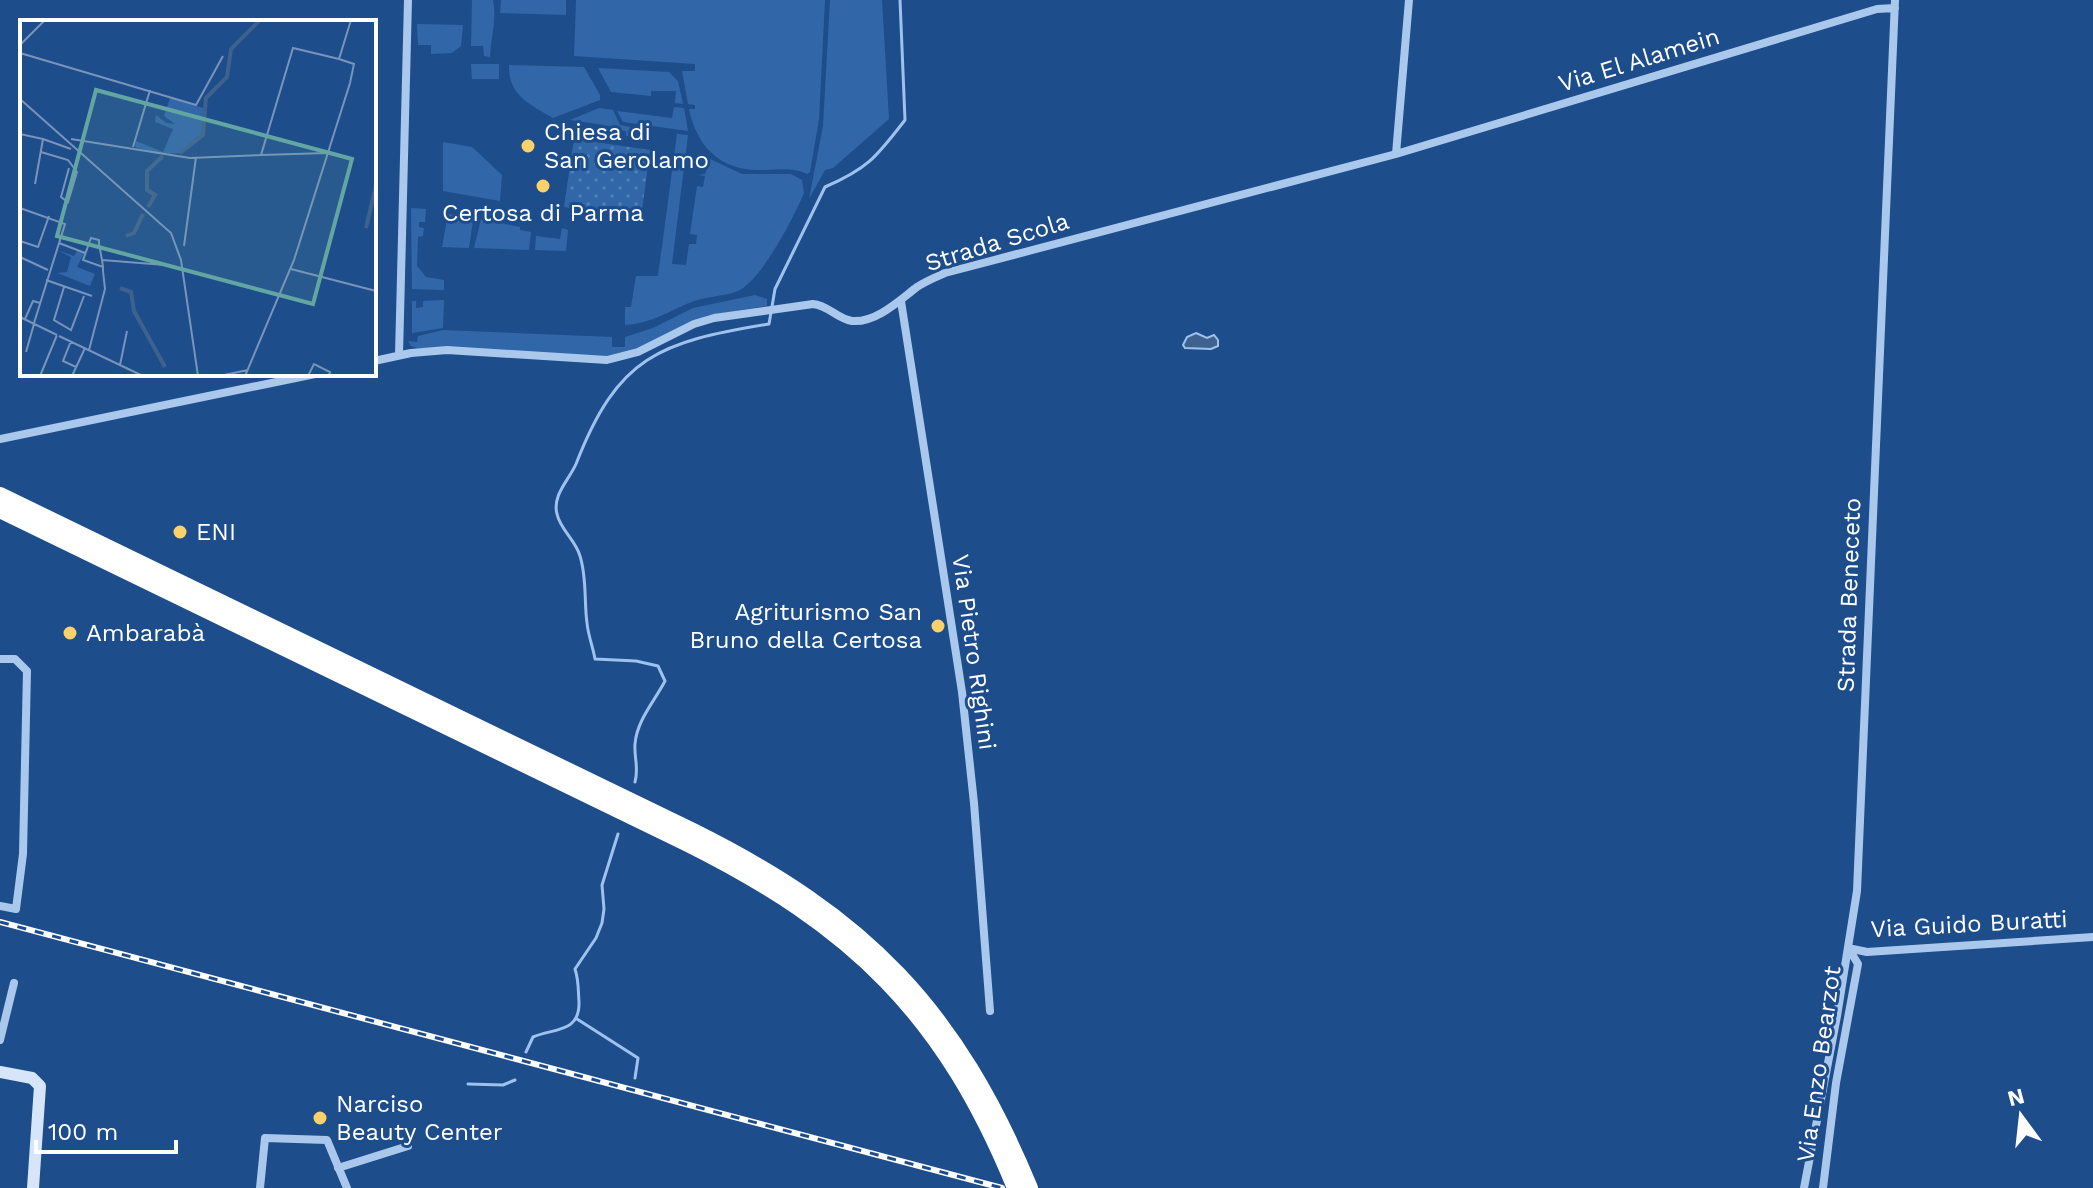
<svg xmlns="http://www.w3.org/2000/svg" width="2093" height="1188" font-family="'Work Sans',sans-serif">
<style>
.grass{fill:#3167a9}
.garden{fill:url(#garden-dots)}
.water{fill:#3e618e;stroke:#9ec2ee;stroke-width:2}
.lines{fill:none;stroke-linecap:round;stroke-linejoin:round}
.stream{stroke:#9ec2ee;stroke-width:3}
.street{stroke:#aac8ec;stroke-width:8}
.secondary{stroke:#d6e5f9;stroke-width:12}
.highway{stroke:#fff;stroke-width:16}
.rail-casing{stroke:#fff;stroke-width:6}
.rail{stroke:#1e4d8c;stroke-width:3;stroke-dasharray:9;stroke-linecap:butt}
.poi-dot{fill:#fbd269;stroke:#1e4d8c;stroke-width:3}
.labels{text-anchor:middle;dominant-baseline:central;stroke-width:6;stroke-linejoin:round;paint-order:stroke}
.street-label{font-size:24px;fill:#fff;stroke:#1e4d8c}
.poi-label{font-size:24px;fill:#fff;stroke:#1e4d8c;text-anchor:start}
.inset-river{fill:none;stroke:#3e618e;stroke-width:4}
.inset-road{fill:none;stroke:#7894ba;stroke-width:2}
.view{fill:#63a6a1;fill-opacity:0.15;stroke:#63a6a1;stroke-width:4}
.inset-edge{fill:none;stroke:#fff;stroke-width:4}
</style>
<defs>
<pattern id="garden-dots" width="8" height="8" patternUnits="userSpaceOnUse" patternTransform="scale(2)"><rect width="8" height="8" fill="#3167a9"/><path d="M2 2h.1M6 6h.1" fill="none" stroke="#507eb6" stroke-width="1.8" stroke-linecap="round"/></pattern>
</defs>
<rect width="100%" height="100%" fill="#1e4d8c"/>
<path class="grass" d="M 472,0 L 493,0 C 497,20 491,36 490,57 L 484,56 L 483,46 L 471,46 Z
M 501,0 L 566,0 L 566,15 L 500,13 Z
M 576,0 L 825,0 L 819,119 L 810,172 L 807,174 C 792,167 779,170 764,170 C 722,172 697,148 689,109 L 695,109 L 695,105 L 688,104 L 682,71 L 695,71 L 695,64 L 574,56 Z
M 830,0 L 882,0 L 889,119 L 833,168 L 825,170 L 809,199 L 823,126 Z
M 417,24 L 463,25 L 461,46 L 452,53 L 431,54 L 431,45 L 418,45 Z
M 471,64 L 499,64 L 499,79 L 472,79 Z
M 509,65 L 584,67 L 600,95 L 600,100 L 553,118 C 529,104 508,95 509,65 Z
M 598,68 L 669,72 L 678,81 L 683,104 L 675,103 L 676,91 L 651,91 L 651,96 L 611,92 Z
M 674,107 L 684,108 L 688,131 L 623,122 L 617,111 L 672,118 Z
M 599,108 L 613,110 L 620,125 L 630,127 L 629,136 L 626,136 L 626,131 L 617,130 L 617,127 L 570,120 Z
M 677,134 L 688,135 L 672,264 L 686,265 L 689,244 L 696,244 L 697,235 L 690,234 L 697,186 L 703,187 L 705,176 L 698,175 L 705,174 L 710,159 L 742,174 L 791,174 L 802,180 L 804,193 C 794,217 761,281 738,291 C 722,297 705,296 689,303 C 665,313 652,323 625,325 L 625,307 L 631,307 L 636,276 L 658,276 Z
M 443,142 L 472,147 L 502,175 L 500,201 L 443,191 Z
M 411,208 L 426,209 L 425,222 L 419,222 L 419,227 L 424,228 L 423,236 L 418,237 L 417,266 L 426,277 L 444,280 L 444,290 L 412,289 Z
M 448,214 L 454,215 L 454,217 L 471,218 L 473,221 L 469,248 L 442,247 Z
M 481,219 L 520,227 L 520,230 L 531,232 L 529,250 L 474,248 Z
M 562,228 L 568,230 L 566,251 L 535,250 L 536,236 L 560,239 Z
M 755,295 L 767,299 L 767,306 L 709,315 L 637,349 L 612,357 L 588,357 L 469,348 L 417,348 L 411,346 L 408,341 L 417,342 L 418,336 L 443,330 L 612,337 L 612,347 L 625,347 L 625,337 L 653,328 L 693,308 Z
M 444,300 L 443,328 L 412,333 L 412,301 L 416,301 L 416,308 L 423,307 L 423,301 Z"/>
<path class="garden" d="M 574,139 L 650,150 L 641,218 L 564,207 Z"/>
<path class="water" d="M 1196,333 L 1207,338 L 1214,335 L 1218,340 L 1218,346 L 1211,349 L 1185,348 L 1183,345 L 1187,337 Z"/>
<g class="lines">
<path class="stream" d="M 635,782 C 639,768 634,758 635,744 C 637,720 654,702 665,681 L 658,666 L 636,661 L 595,659 C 593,647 588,635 587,623 C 584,602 587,578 580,556 C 576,541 560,529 557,514 C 552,495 569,480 576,464 C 618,356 659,342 769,324 L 775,289 L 825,187 C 869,168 877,156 905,120 L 900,0
M 577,1019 L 638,1058 L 635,1078
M 526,1052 L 533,1037 C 554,1028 580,1033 579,1002 C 578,990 579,981 575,969 L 596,938 L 602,923 L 604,909 L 602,885 L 618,834
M 468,1084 L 503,1085 L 515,1080"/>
<path class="street" d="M 1396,154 L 1877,9 L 1895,8
M 901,301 L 962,692 L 974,803 L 990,1011
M 399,355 L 408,0
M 374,361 L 411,353 L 447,350 L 607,360 L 638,352 L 694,324 L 714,318 L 813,304 C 828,305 837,319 852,321 C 876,323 900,300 917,287 C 926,281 936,277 945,273 L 1396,154 L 1409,0
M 0,439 L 315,374
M 0,659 L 15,659 L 27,671 L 23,854 L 16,909 L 0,906
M 1848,948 L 1867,952 L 2093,937
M 0,1040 L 14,983
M 338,1168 L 408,1146
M 260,1188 L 265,1138 L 327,1140 L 347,1188
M 1804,1188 L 1837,1016 L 1857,891 L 1895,0
M 1823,1188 L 1836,1083 L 1858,964 L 1849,949"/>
<path class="secondary" d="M 0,1072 L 32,1078 L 40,1086 L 33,1188"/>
<path class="highway" d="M 0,495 L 693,831 C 866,917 956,1009 1030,1188
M 0,510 L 686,843 C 853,926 944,1014 1015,1188"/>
<defs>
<path id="rail" d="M 0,922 L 1002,1188"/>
</defs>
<use href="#rail" class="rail-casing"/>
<use href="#rail" class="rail"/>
</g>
<g class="poi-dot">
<circle cx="528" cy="146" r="8"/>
<circle cx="543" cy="186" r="8"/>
<circle cx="180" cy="532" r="8"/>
<circle cx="938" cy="626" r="8"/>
<circle cx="70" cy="633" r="8"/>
<circle cx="320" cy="1118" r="8"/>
</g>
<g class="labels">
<g class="street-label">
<text transform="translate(1639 60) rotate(-17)">Via El Alamein</text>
<text transform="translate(997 242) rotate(-17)">Strada Scola</text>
<text transform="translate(1849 595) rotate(-88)">Strada Beneceto</text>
<text transform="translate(974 652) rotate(82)">Via Pietro Righini</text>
<text transform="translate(1969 924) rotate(-3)">Via Guido Buratti</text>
<text transform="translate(1819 1064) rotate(-82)">Via Enzo Bearzot</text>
</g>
<g class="poi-label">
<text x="544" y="132">Chiesa di<tspan x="544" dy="28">San Gerolamo</tspan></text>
<text x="543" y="213" text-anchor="middle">Certosa di Parma</text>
<text x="196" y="532">ENI</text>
<text x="922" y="612" text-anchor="end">Agriturismo San<tspan x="922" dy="28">Bruno della Certosa</tspan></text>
<text x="86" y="633">Ambarabà</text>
<text x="336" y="1104">Narciso<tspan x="336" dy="28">Beauty Center</tspan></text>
</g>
</g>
<g transform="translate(20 20)">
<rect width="356" height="356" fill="#1e4d8c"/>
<path d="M 131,72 L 186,89 L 181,114 L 160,133 L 138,134 L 115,127 L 116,121 L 143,132 L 153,109 L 135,102 L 136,95 L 146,103 L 155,104 L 144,96 L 150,78 Z" fill="#3167a9"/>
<path d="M 37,230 L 54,236 L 57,231 L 64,233 L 57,247 L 75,254 L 70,266 L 37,253 L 47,252 L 51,237 Z" fill="#3167a9"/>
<path class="inset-river" d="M 160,133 L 183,115 L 186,78 L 207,57 L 211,29 L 240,0M 128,187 L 135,175 L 127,170 L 127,151 L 143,136M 346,208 L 356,165M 106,216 L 114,213 L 123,194M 100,268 L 111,272 L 114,291 L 145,347"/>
<path class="inset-road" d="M 0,25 L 25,0M 0,33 L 176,85 L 203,36M 0,79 L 151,213 L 161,240 L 178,356M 0,114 L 23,119 L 15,164M 23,119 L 51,129M 51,119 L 170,138 L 241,135 L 273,28 L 319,39M 113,127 L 130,70M 21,132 L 48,140 L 57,152 L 48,182 L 41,177 L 49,148M 241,135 L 307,133M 0,188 L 45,204 L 14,303M 0,221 L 18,227 L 29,196M 39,223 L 65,233M 164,226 L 176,137M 0,237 L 28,250M 82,240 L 145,245M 271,249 L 356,271M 26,260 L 72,276M 44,267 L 34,300 L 51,310 L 64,276M 0,297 L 37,315M 5,299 L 13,281 L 20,283M 39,316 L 123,356M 51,321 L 43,341 L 56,347M 69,330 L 85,269 L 83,251 L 83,247 L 82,240 L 79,224 L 79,220 L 71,218 L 63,240 L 83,247M 6,332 L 14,304M 100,345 L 107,311M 20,356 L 37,315M 52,356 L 65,328M 199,356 L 228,350M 225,356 L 274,240 L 330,63 L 334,44 L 319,39 L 331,0M 288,356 L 294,344 L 310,352 L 309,356"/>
<path class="view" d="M 76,70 L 332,139 L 293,284 L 37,216 Z"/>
<rect width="356" height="356" class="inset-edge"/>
</g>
<g transform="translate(2021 1116) rotate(345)" stroke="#1e4d8c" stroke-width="6" paint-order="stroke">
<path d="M0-6L14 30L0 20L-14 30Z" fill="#ffffff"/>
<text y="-12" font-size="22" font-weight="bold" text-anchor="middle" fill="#ffffff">N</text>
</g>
<path d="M36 1140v12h140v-12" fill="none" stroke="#ffffff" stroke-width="4"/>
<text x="48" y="1140" font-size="24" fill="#ffffff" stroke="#1e4d8c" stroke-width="6" paint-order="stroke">100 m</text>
</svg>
